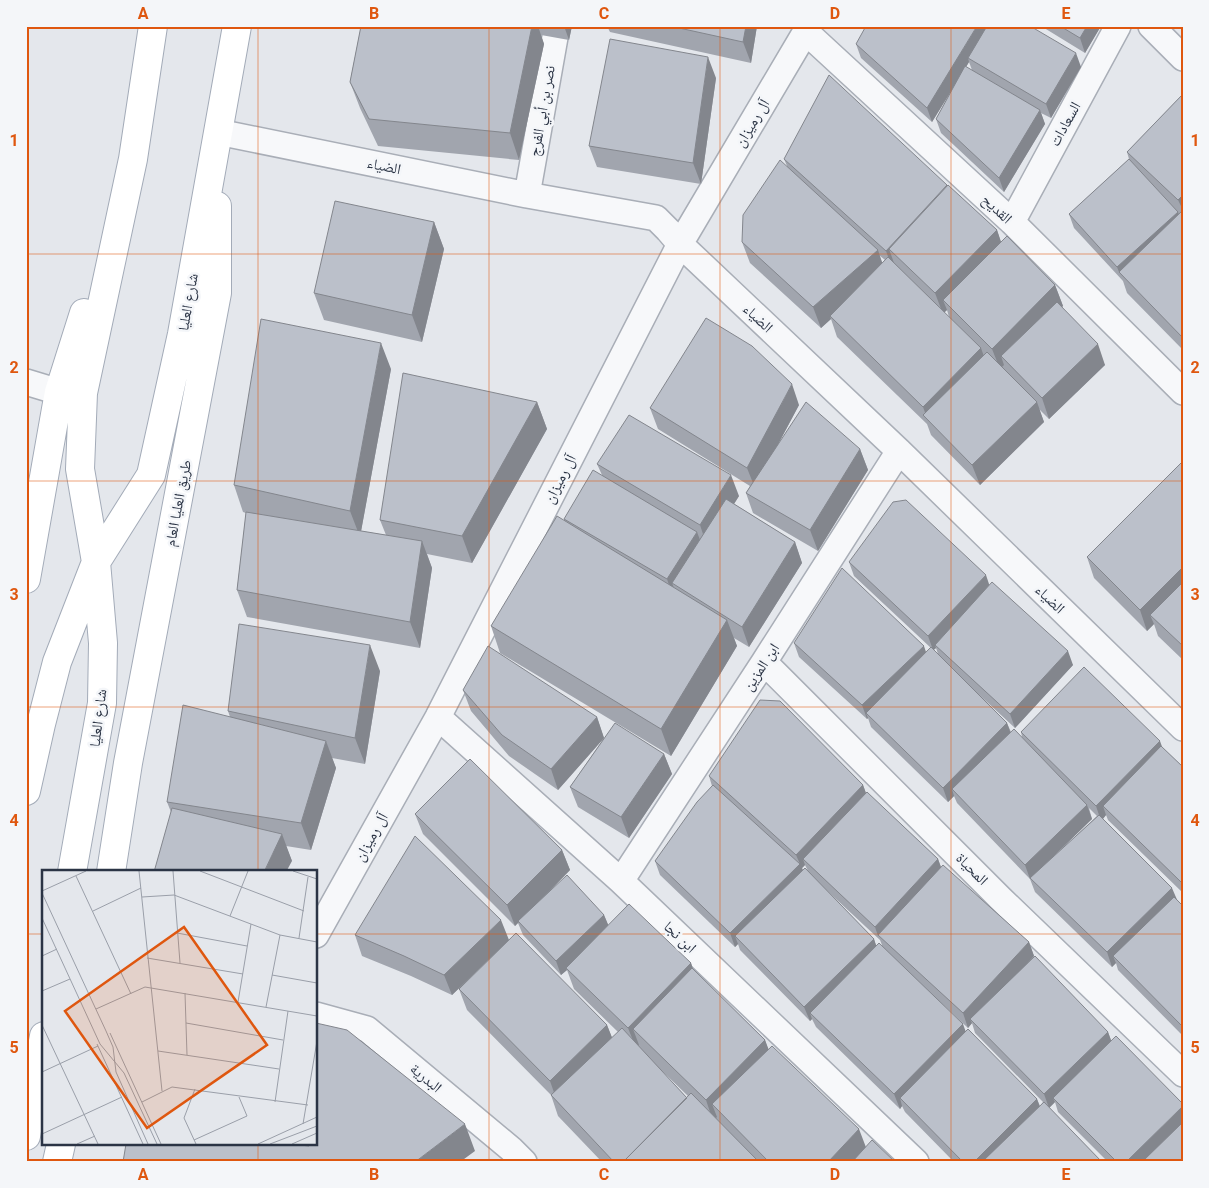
<svg xmlns="http://www.w3.org/2000/svg" width="1209" height="1188" font-family="Roboto,'Noto Naskh Arabic',sans-serif">
<style>
.lines{fill:none;stroke-linecap:round;stroke-linejoin:round}
.minor-casing{stroke:#a9aeb7;stroke-width:28}
.primary-casing{stroke:#a3abb8;stroke-width:30}
.minor{stroke:#f7f8fa;stroke-width:25}
.primary{stroke:#fff;stroke-width:28}
.wall{fill:#a1a5ae;fill-rule:evenodd}
.shaded-wall{fill:#83868d}
.building{fill:#bbc0ca;stroke:#83868d}
.grid{fill:none;stroke:#df570f;stroke-width:1;stroke-opacity:0.55}
.labels{text-anchor:middle;dominant-baseline:central;stroke-width:5;stroke-linejoin:round;paint-order:stroke}
.street-label{font-size:15px;fill:#2b3445;stroke:#f4f6f9}
.inset-road{fill:none;stroke:#9a9fa9;stroke-width:1}
.view{fill:#df570f;fill-opacity:0.15;stroke:#df570f;stroke-width:2.5}
.inset-edge{fill:none;stroke:#2b3445;stroke-width:2.5}
.neatline{fill:none;stroke:#df570f;stroke-width:2}
.grid-label{font-size:16px;text-anchor:middle;font-weight:bold;fill:#df570f}
</style>
<rect width="100%" height="100%" fill="#e4e7ec"/>
<g class="lines">
<defs>
<path id="minor" d="M 1151,26 L 1183,58
M 806,32 L 1012,222 L 1183,392
M 218,132 L 527,195 L 656,218 L 668,230 L 680,244 L 899,451 L 1183,728
M 527,195 L 557,26
M 1012,222 L 1118,26
M 26,382 L 59,392
M 764,662 L 1001,899 L 1183,1074
M 438,717 L 621,881 L 916,1162
M 621,881 L 764,662 L 899,451
M 316,935 L 438,717 L 680,244 L 809,26
M 316,1015 L 367,1029 L 511,1149 L 524,1162"/>
<path id="primary" d="M 26,579 L 59,392 L 84,313
M 26,791 L 41,724 L 57,662 L 96,562 L 151,475 L 182,334 L 237,26
M 72,872 L 102,703 L 103,643 L 96,562 L 80,469 L 83,393 L 133,159 L 153,26
M 111,872 L 128,763 L 217,293 L 217,206
M 26,1136 L 44,1036
M 57,1162 L 61,1144"/>
</defs>
<use href="#minor" class="minor-casing"/>
<use href="#primary" class="primary-casing"/>
<use href="#minor" class="minor"/>
<use href="#primary" class="primary"/>
</g>
<path class="wall" d="M 361,26 L 572,26 L 569,40 L 541,35 L 544,44 L 519,160 L 378,146 L 360,108 L 350,82 Z
M 607,26 L 757,26 L 751,63 L 610,32 Z
M 1041,26 L 1101,26 L 1085,53 Z
M 856,44 L 1081,67 L 1051,118 L 1041,113 L 1045,124 L 1004,192 L 941,133 L 936,119 L 950,93 L 932,122 L 861,58 ZM 969,62 L 972,70 L 966,67 Z
M 716,78 L 701,184 L 597,167 L 589,146 Z
M 1183,94 L 1183,350 L 1127,293 L 1123,281 L 1074,228 L 1069,214 L 1129,159 L 1127,152 Z
M 784,159 L 947,185 L 997,230 L 1001,242 L 1055,285 L 1063,306 L 1062,307 L 1105,365 L 1049,419 L 1039,409 L 1044,422 L 980,485 L 931,435 L 927,424 L 837,337 L 831,319 L 821,328 L 750,263 L 742,242 L 787,166 ZM 879,255 L 885,260 L 882,263 ZM 947,310 L 949,317 L 944,312 Z
M 434,222 L 444,249 L 422,342 L 324,320 L 314,293 Z
M 391,369 L 361,531 L 386,535 L 380,520 L 537,402 L 547,429 L 472,563 L 427,554 L 432,568 L 420,648 L 247,617 L 237,590 L 246,513 L 243,512 L 234,485 Z
M 799,405 L 778,444 L 860,449 L 868,470 L 818,551 L 753,513 L 746,493 L 750,486 L 658,429 L 650,408 Z
M 1183,461 L 1183,660 L 1158,636 L 1154,624 L 1147,631 L 1094,578 L 1087,557 Z
M 597,464 L 739,496 L 734,504 L 795,542 L 802,563 L 749,647 L 734,638 L 737,646 L 671,756 L 500,653 L 491,626 L 564,521 L 564,519 L 602,475 Z
M 849,562 L 989,585 L 1073,665 L 1015,728 L 975,691 L 1007,723 L 1011,732 L 1022,737 L 1021,732 L 1162,747 L 1183,767 L 1183,893 L 1108,820 L 1106,815 L 1103,819 L 1183,906 L 1183,1036 L 1118,970 L 1116,963 L 1112,967 L 1035,892 L 1030,879 L 957,803 L 954,796 L 948,802 L 871,727 L 868,718 L 867,719 L 799,657 L 794,643 L 926,652 L 931,648 L 854,576 ZM 936,648 L 938,654 L 934,650 ZM 1089,808 L 1097,816 L 1047,863 L 1092,819 Z
M 380,671 L 365,764 L 332,758 L 336,768 L 311,850 L 286,846 L 292,861 L 171,812 L 167,802 L 230,717 L 228,711 Z
M 463,690 L 597,717 L 604,738 L 664,754 L 672,774 L 629,838 L 578,807 L 570,787 L 604,738 L 558,790 L 509,756 L 471,711 Z
M 709,776 L 863,785 L 866,793 L 938,859 L 941,867 L 1029,942 L 1034,956 L 1028,963 L 1108,1032 L 1111,1040 L 1183,1162 L 1108,1162 L 1058,1112 L 1055,1102 L 1049,1108 L 1102,1162 L 954,1162 L 905,1112 L 902,1106 L 900,1109 L 816,1027 L 812,1019 L 810,1021 L 740,950 L 738,944 L 735,947 L 660,875 L 655,861 L 712,786 ZM 805,865 L 808,871 L 803,870 L 802,868 ZM 823,887 L 880,940 L 882,945 L 876,946 L 874,939 ZM 939,1001 L 968,1028 L 972,1023 L 975,1033 L 1043,1102 L 1040,1106 L 1037,1099 L 966,1032 Z
M 415,814 L 562,850 L 570,870 L 550,891 L 604,915 L 608,925 L 691,963 L 693,969 L 765,1040 L 768,1049 L 865,1147 L 895,1162 L 602,1162 L 558,1116 L 551,1095 L 467,1010 L 459,989 L 501,948 L 452,995 L 411,976 L 362,956 L 355,935 L 509,940 L 607,1025 L 612,1038 L 618,1032 L 574,989 L 567,970 L 561,975 L 523,935 L 518,923 L 515,926 L 423,834 ZM 659,1068 L 688,1096 L 687,1098 Z"/>
<path class="shaded-wall" d="M 532,26 L 538,26 L 544,44 L 519,160 L 510,133 Z
M 564,26 L 572,26 L 569,40 Z
M 746,26 L 757,26 L 751,63 L 743,42 Z
M 977,26 L 991,26 L 968,58 L 969,62 L 932,122 L 927,108 Z
M 1087,26 L 1101,26 L 1085,53 L 1080,38 Z
M 1076,53 L 1081,67 L 1051,118 L 1046,104 Z
M 708,57 L 716,78 L 701,184 L 693,163 Z
M 1040,110 L 1045,124 L 1004,192 L 999,178 Z
M 947,185 L 889,249 L 894,263 L 891,265 L 886,251 Z
M 1183,195 L 1183,209 L 1181,206 L 1178,200 Z
M 1178,212 L 1183,225 L 1119,272 L 1123,282 L 1117,267 Z
M 434,222 L 444,249 L 422,342 L 412,315 Z
M 997,230 L 1004,251 L 943,300 L 947,310 L 943,314 L 935,293 Z
M 878,250 L 885,271 L 830,316 L 831,319 L 821,328 L 813,307 Z
M 1055,285 L 1063,306 L 1007,362 L 1001,356 L 1004,365 L 1000,369 L 992,349 Z
M 381,343 L 391,369 L 360,537 L 350,511 Z
M 1098,344 L 1105,365 L 1049,419 L 1042,398 Z
M 981,348 L 988,368 L 927,418 L 923,407 Z
M 792,384 L 799,405 L 755,488 L 747,468 Z
M 537,402 L 547,429 L 472,563 L 462,536 Z
M 1037,402 L 1044,422 L 980,485 L 972,465 Z
M 860,449 L 868,470 L 818,551 L 810,530 Z
M 731,475 L 739,496 L 707,546 L 700,525 Z
M 697,532 L 705,553 L 672,583 L 677,596 L 674,600 L 667,579 Z
M 422,541 L 432,568 L 420,648 L 410,622 Z
M 795,542 L 802,563 L 749,647 L 742,627 Z
M 1183,567 L 1183,595 L 1150,615 L 1154,624 L 1147,631 L 1140,610 Z
M 986,575 L 991,590 L 935,645 L 936,648 L 933,650 L 928,636 Z
M 727,620 L 737,646 L 671,756 L 661,729 Z
M 370,645 L 380,671 L 365,764 L 355,738 Z
M 924,646 L 929,661 L 866,713 L 868,718 L 867,719 L 862,705 Z
M 1068,651 L 1073,665 L 1015,728 L 1010,714 Z
M 597,717 L 604,738 L 558,790 L 551,769 Z
M 1007,723 L 1012,737 L 952,789 L 954,796 L 948,802 L 943,788 Z
M 326,741 L 336,768 L 311,850 L 301,823 Z
M 1160,741 L 1165,755 L 1103,806 L 1106,815 L 1101,821 L 1096,806 Z
M 664,754 L 672,774 L 629,838 L 621,817 Z
M 863,785 L 868,799 L 803,859 L 805,865 L 802,868 L 805,878 L 735,936 L 738,944 L 735,947 L 730,933 L 800,864 L 796,855 Z
M 1087,805 L 1092,819 L 1030,879 L 1025,865 Z
M 282,834 L 292,861 L 286,872 L 264,872 Z
M 562,850 L 570,870 L 515,926 L 507,905 Z
M 938,859 L 943,873 L 878,936 L 875,927 Z
M 1172,888 L 1178,902 L 1113,956 L 1116,963 L 1112,967 L 1107,952 Z
M 604,915 L 610,929 L 566,968 L 567,970 L 561,975 L 556,961 Z
M 501,920 L 509,940 L 452,995 L 444,975 Z
M 874,939 L 879,954 L 810,1013 L 812,1019 L 810,1021 L 804,1007 Z
M 1029,942 L 1034,956 L 973,1022 L 970,1019 L 972,1023 L 968,1028 L 963,1013 Z
M 691,963 L 698,984 L 633,1029 L 639,1045 L 636,1048 L 628,1028 Z
M 963,1024 L 968,1038 L 900,1098 L 902,1106 L 900,1109 L 894,1094 Z
M 607,1025 L 615,1045 L 557,1101 L 550,1081 Z
M 1108,1032 L 1113,1046 L 1053,1098 L 1055,1102 L 1049,1108 L 1044,1094 Z
M 765,1040 L 773,1061 L 712,1104 L 717,1117 L 713,1121 L 706,1100 Z
M 1037,1099 L 1042,1113 L 993,1162 L 974,1162 Z
M 1183,1106 L 1183,1125 L 1145,1162 L 1126,1162 Z
M 465,1124 L 475,1151 L 460,1162 L 415,1162 Z
M 859,1129 L 867,1150 L 855,1162 L 828,1162 Z"/>
<path class="building" d="M 361,26 L 532,26 L 510,133 L 369,119 L 350,82 Z
M 670,26 L 746,26 L 743,42 Z
M 866,26 L 977,26 L 927,108 L 856,44 Z
M 987,26 L 1030,26 L 1076,53 L 1046,104 L 968,58 Z
M 1060,26 L 1087,26 L 1080,38 Z
M 610,39 L 708,57 L 693,163 L 589,146 Z
M 965,66 L 1040,110 L 999,178 L 936,119 Z
M 829,75 L 947,185 L 886,251 L 784,159 Z
M 1183,94 L 1183,195 L 1178,200 L 1127,152 Z
M 1129,159 L 1178,212 L 1117,267 L 1069,214 Z
M 780,160 L 878,250 L 813,307 L 742,242 L 743,215 Z
M 948,185 L 997,230 L 935,293 L 889,249 Z
M 335,201 L 434,222 L 412,315 L 314,293 Z
M 1183,210 L 1183,338 L 1119,272 Z
M 1007,236 L 1055,285 L 992,349 L 943,300 Z
M 888,257 L 981,348 L 923,407 L 830,316 Z
M 1057,302 L 1098,344 L 1042,398 L 1001,356 Z
M 706,318 L 752,346 L 792,384 L 747,468 L 650,408 Z
M 261,319 L 381,343 L 350,511 L 234,485 Z
M 987,352 L 1037,402 L 972,465 L 923,415 Z
M 403,373 L 537,402 L 462,536 L 380,520 Z
M 806,402 L 860,449 L 810,530 L 746,493 Z
M 629,415 L 731,475 L 700,525 L 597,464 Z
M 1183,461 L 1183,567 L 1140,610 L 1087,557 Z
M 593,470 L 697,532 L 667,579 L 564,519 Z
M 726,499 L 795,542 L 742,627 L 672,583 Z
M 906,500 L 986,575 L 928,636 L 849,562 L 893,502 Z
M 246,512 L 422,541 L 410,622 L 237,590 Z
M 557,516 L 727,620 L 661,729 L 491,626 Z
M 842,568 L 924,646 L 862,705 L 794,643 Z
M 992,582 L 1068,651 L 1010,714 L 935,645 Z
M 1183,582 L 1183,646 L 1150,615 Z
M 239,624 L 370,645 L 355,738 L 228,711 Z
M 488,646 L 597,717 L 551,769 L 502,735 L 463,690 Z
M 931,647 L 1007,723 L 943,788 L 866,713 Z
M 1084,667 L 1160,741 L 1096,806 L 1021,732 Z
M 760,700 L 780,701 L 863,785 L 796,855 L 709,776 Z
M 183,705 L 326,741 L 301,823 L 167,802 Z
M 615,723 L 664,754 L 621,817 L 570,787 Z
M 1014,729 L 1087,805 L 1025,865 L 952,789 Z
M 1161,746 L 1183,767 L 1183,880 L 1181,882 L 1103,806 Z
M 470,759 L 562,850 L 507,905 L 415,814 Z
M 713,785 L 800,864 L 730,933 L 655,861 L 697,802 Z
M 867,792 L 938,859 L 875,927 L 803,859 Z
M 172,808 L 282,834 L 264,872 L 154,872 Z
M 1099,815 L 1172,888 L 1107,952 L 1030,878 Z
M 415,836 L 501,920 L 444,975 L 404,956 L 355,935 Z
M 943,865 L 1029,942 L 963,1013 L 878,935 Z
M 805,868 L 874,939 L 804,1007 L 735,936 Z
M 567,875 L 604,915 L 556,961 L 518,921 Z
M 1174,897 L 1183,906 L 1183,1027 L 1113,956 Z
M 629,904 L 691,963 L 628,1028 L 566,968 Z
M 516,933 L 607,1025 L 550,1081 L 459,989 Z
M 879,943 L 963,1024 L 894,1094 L 810,1013 Z
M 1035,956 L 1108,1032 L 1044,1094 L 970,1019 Z
M 692,968 L 765,1040 L 706,1100 L 633,1029 Z
M 316,1023 L 347,1030 L 465,1124 L 415,1162 L 123,1162 L 126,1144 L 291,1144 L 309,1146 L 310,1144 L 316,1144 Z
M 622,1028 L 687,1098 L 623,1162 L 614,1162 L 551,1095 Z
M 968,1029 L 1037,1099 L 974,1162 L 963,1162 L 900,1098 Z
M 1116,1036 L 1183,1104 L 1183,1106 L 1126,1162 L 1117,1162 L 1053,1098 Z
M 772,1046 L 859,1129 L 828,1162 L 769,1162 L 712,1104 Z
M 691,1093 L 759,1162 L 623,1162 Z
M 1044,1102 L 1102,1162 L 982,1162 Z
M 1183,1122 L 1183,1162 L 1142,1162 Z
M 872,1140 L 895,1162 L 852,1162 Z"/>
<path class="grid" d="M 258,26 L 258,872M 489,26 L 489,1162M 720,26 L 720,1162M 951,26 L 951,1162M 26,254 L 1183,254M 26,481 L 1183,481M 26,707 L 1183,707M 26,934 L 44,934M 316,934 L 1183,934M 258,1144 L 258,1162"/>
<g class="labels">
<g class="street-label">
<text transform="translate(542 111) rotate(-80)">نصر بن أبي الفرج</text>
<text transform="translate(752 123) rotate(-59)">آل رميزان</text>
<text transform="translate(1065 124) rotate(-61)">السعادات</text>
<text transform="translate(384 166) rotate(12)">الضياء</text>
<text transform="translate(997 209) rotate(43)">القديح</text>
<text transform="translate(188 302) rotate(-80)">شارع العليا</text>
<text transform="translate(758 318) rotate(43)">الضياء</text>
<text transform="translate(560 479) rotate(-63)">آل رميزان</text>
<text transform="translate(178 503) rotate(-79)">طريق العليا العام</text>
<text transform="translate(1050 599) rotate(44)">الضياء</text>
<text transform="translate(761 667) rotate(-57)">ابن المزين</text>
<text transform="translate(98 718) rotate(-83)">شارع العليا</text>
<text transform="translate(371 837) rotate(-61)">آل رميزان</text>
<text transform="translate(972 869) rotate(45)">المحياة</text>
<text transform="translate(680 937) rotate(43)">ابن نجا</text>
<text transform="translate(426 1078) rotate(40)">البدرية</text>
</g>
</g>
<g transform="translate(42 870)">
<rect width="275" height="275" fill="#e4e7ec"/>
<path class="inset-road" d="M 97,1 L 120,221M 131,1 L 138,93M 158,1 L 262,41M 251,1 L 275,9M 34,6 L 89,124M 0,21 L 44,1M 0,23 L 64,161 L 71,177 L 74,202 L 106,274M 100,27 L 132,25 L 238,65 L 275,72M 51,41 L 99,18M 188,46 L 206,1M 0,48 L 58,174 L 82,203 L 115,274M 135,63 L 205,76M 257,68 L 266,7M 0,86 L 15,79M 105,88 L 201,104M 230,105 L 275,113M 0,121 L 28,109M 143,123 L 145,185M 196,132 L 209,54M 224,137 L 238,65M 54,139 L 103,117 L 275,146M 144,153 L 241,170M 0,155 L 56,274M 68,163 L 119,274M 55,174 L 101,274M 116,181 L 237,199M 0,202 L 56,176M 153,219 L 142,248 L 154,274M 100,232 L 130,217 L 266,235M 233,232 L 246,141M 261,254 L 275,171M 0,264 L 80,227M 152,270 L 205,246 L 197,227M 35,274 L 53,266M 216,274 L 275,247M 228,274 L 275,256M 250,274 L 275,263"/>
<path class="view" d="M 142,57 L 225,175 L 105,258 L 23,141 Z"/>
<rect width="275" height="275" class="inset-edge"/>
</g>
<rect width="1209" height="1188" fill="none" stroke="#f4f6f9" stroke-width="55"/>
<rect x="28" y="28" width="1154" height="1132" class="neatline"/>
<g class="grid-label">
<text x="143" y="19">A</text>
<text x="374" y="19">B</text>
<text x="604" y="19">C</text>
<text x="835" y="19">D</text>
<text x="1066" y="19">E</text>
<text x="14" y="146">1</text>
<text x="1195" y="146">1</text>
<text x="14" y="373">2</text>
<text x="1195" y="373">2</text>
<text x="14" y="600">3</text>
<text x="1195" y="600">3</text>
<text x="14" y="826">4</text>
<text x="1195" y="826">4</text>
<text x="14" y="1053">5</text>
<text x="1195" y="1053">5</text>
<text x="143" y="1180">A</text>
<text x="374" y="1180">B</text>
<text x="604" y="1180">C</text>
<text x="835" y="1180">D</text>
<text x="1066" y="1180">E</text>
</g>
</svg>
